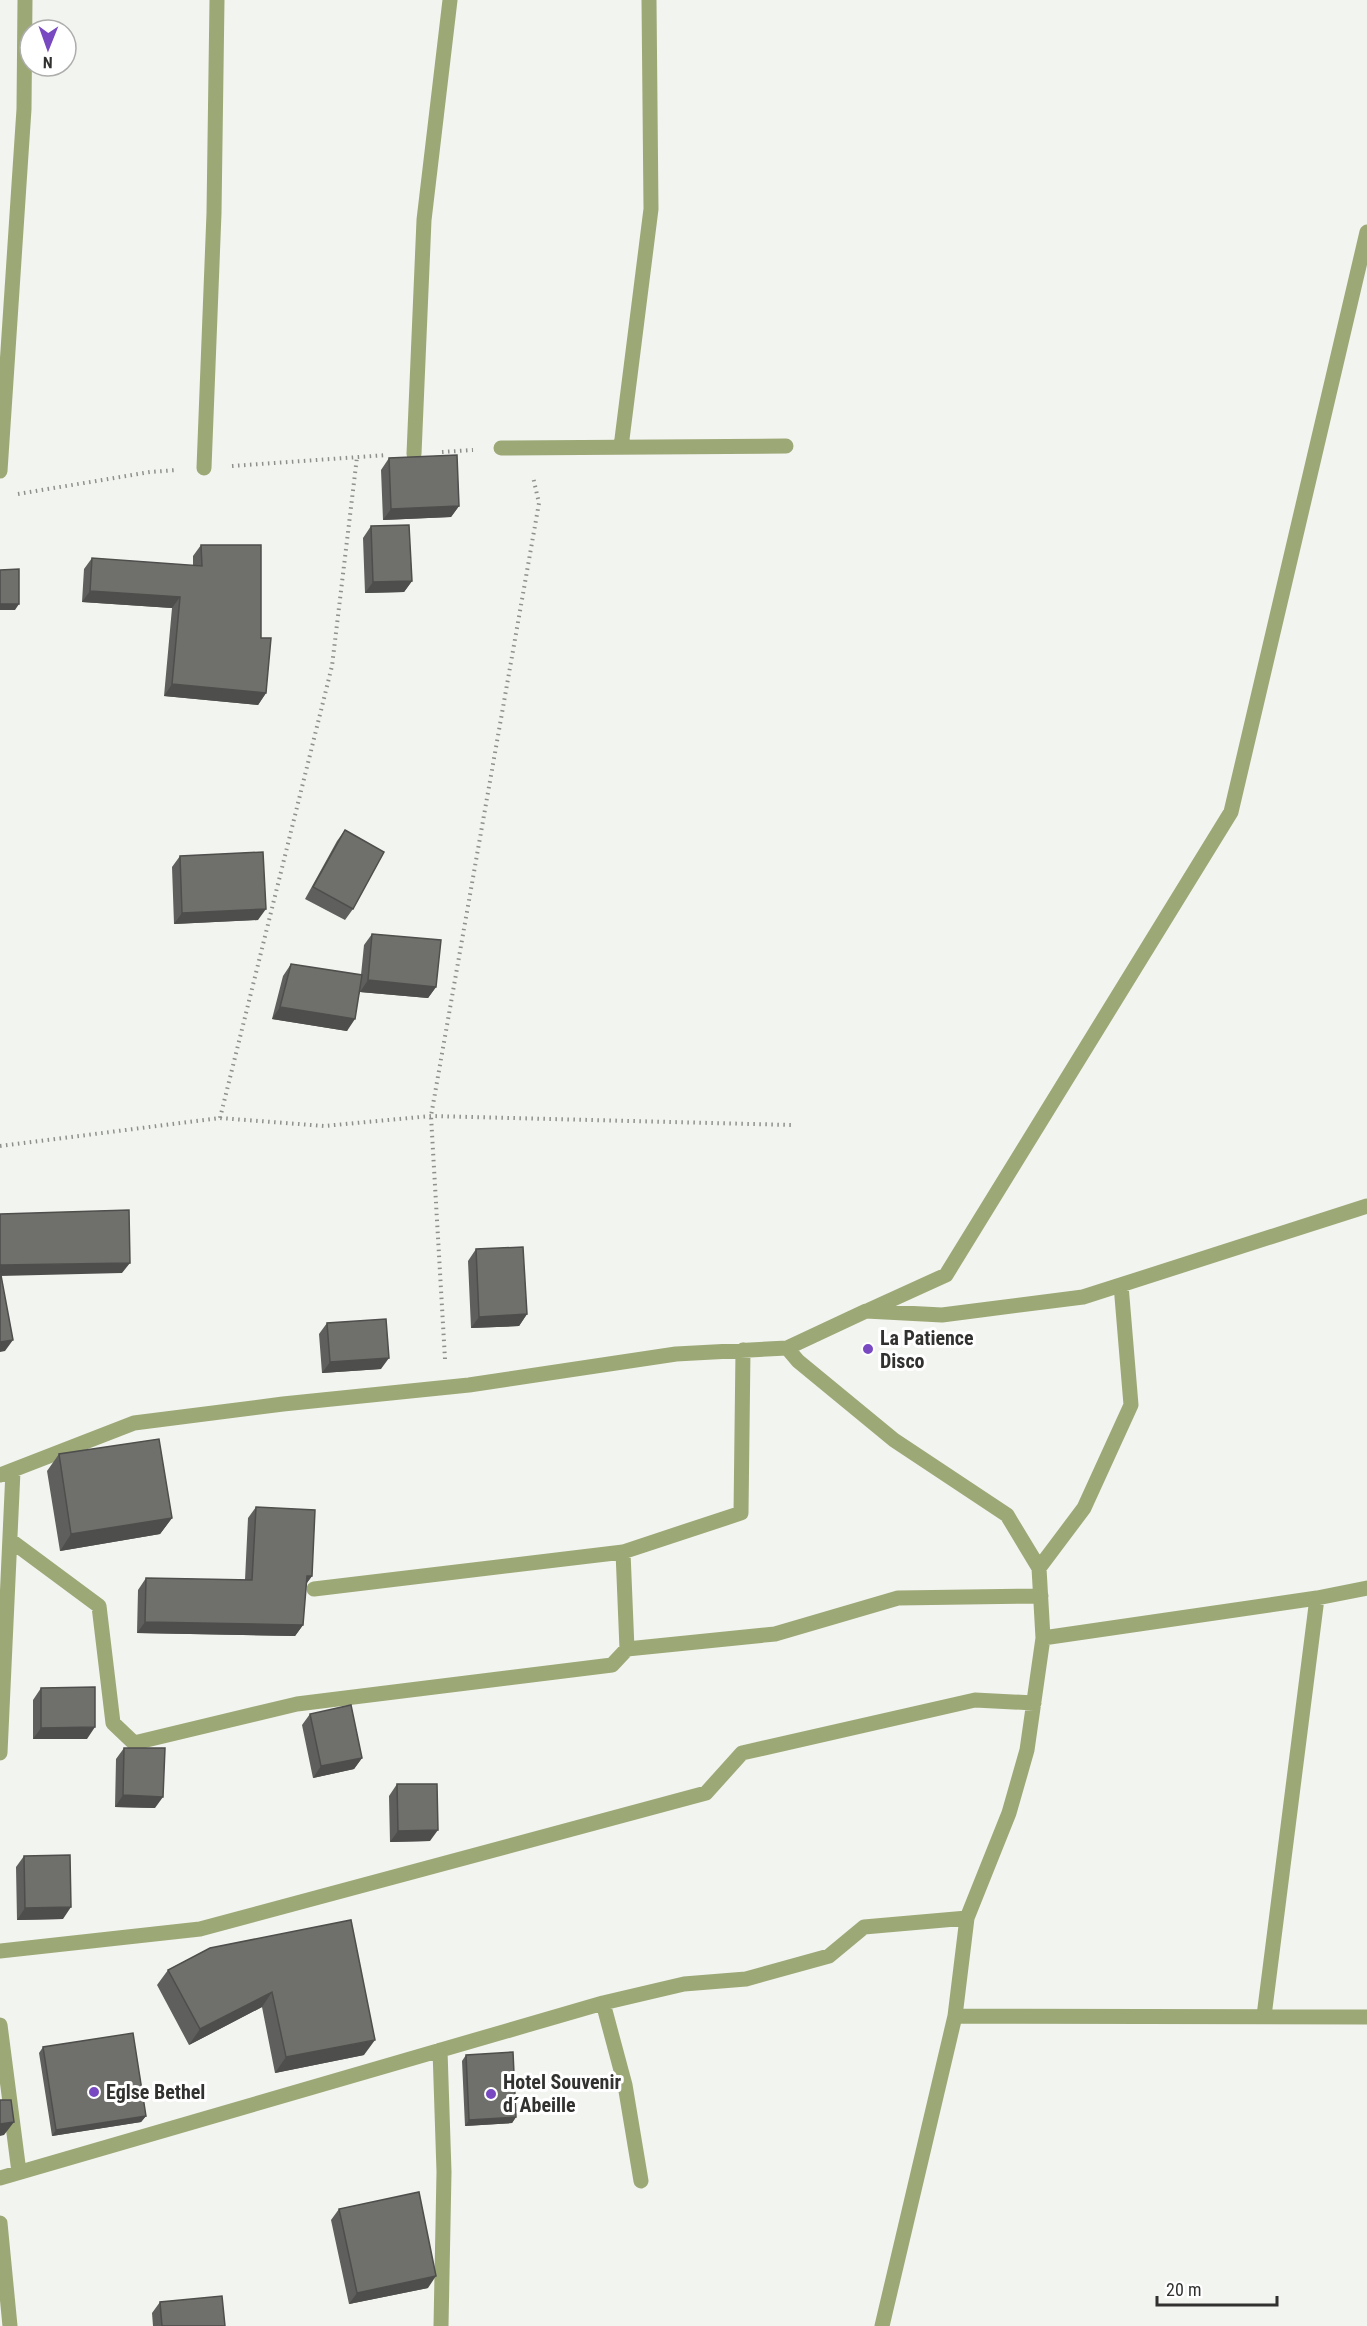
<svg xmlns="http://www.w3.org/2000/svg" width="1367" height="2326" font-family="'Roboto Condensed',sans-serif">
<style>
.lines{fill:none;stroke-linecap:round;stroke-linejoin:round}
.path{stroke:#8f908d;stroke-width:4;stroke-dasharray:1.5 4.5;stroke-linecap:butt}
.minor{stroke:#9da877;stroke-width:15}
.wall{fill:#5f605d}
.shaded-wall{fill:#4e4e4c}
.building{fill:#6f706c;stroke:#4e4e4c;stroke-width:1.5}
.poi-dot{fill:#7849c1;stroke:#fff;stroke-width:2}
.labels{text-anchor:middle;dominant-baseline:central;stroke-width:6;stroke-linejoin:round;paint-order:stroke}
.poi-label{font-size:20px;font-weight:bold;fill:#313130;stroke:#fff;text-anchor:start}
</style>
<rect width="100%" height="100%" fill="#f2f4ef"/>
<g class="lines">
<path class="path" d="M 442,452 L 473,450
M 232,466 L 387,455
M 18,494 L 150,472 L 177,470
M 220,1118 L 332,666 L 357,457
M 0,1146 L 220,1118 L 324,1126 L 431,1116 L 792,1125
M 445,1359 L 431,1116 L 539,503 L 533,477"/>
<path class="minor" d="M 621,447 L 651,209 L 649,0
M 501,448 L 786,446
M 414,454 L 424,220 L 450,0
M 204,468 L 214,213 L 217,0
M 0,471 L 24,109 L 25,0
M 869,1310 L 946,1275 L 1231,812 L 1367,232
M 787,1348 L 798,1361 L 894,1440 L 1007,1515 L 1039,1568 L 1043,1638 L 1027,1750 L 1009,1813 L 967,1918 L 955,2016 L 882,2326
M 0,1475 L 134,1423 L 283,1404 L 469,1385 L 676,1354 L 787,1348 L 866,1311 L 942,1315 L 1083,1297 L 1367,1206
M 10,1540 L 99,1606 L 113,1723 L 134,1743 L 297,1704 L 612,1665 L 627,1649 L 775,1634 L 898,1598 L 1041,1596
M 623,1552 L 627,1649
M 1039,1568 L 1084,1508 L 1131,1405 L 1121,1285
M 314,1589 L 623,1552 L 741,1513 L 743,1350
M 1043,1638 L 1317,1598 L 1367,1588
M 0,1753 L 13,1471
M 0,1951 L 200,1929 L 706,1793 L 742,1753 L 975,1700 L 1034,1703
M 603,2003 L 625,2085 L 641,2181
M 955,2016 L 1367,2017
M 1264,2016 L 1317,1598
M 0,2025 L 19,2172
M 440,2050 L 444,2172 L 441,2326
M 0,2178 L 603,2003 L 684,1984 L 746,1979 L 829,1956 L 864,1927 L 967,1918
M 0,2223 L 10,2326"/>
</g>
<path class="wall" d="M 389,458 L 459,506 L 451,517 L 383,520 L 381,470 Z
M 371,526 L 412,581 L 404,592 L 365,593 L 363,538 Z
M 201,545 L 261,638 L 266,693 L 258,705 L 164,696 L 172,608 L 82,602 L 84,569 L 92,558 L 193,566 L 193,556 Z
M 345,830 L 353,909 L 345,920 L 305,899 L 337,841 Z
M 180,856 L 258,920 L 174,924 L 172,867 Z
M 372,934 L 436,987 L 428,998 L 360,992 L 347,1031 L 272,1019 L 283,976 L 291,964 L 361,975 L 364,945 Z
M 476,1249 L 527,1314 L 519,1326 L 471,1328 L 468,1261 Z
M 327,1323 L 381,1369 L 322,1373 L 319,1334 Z
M 59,1454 L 172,1518 L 160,1534 L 60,1551 L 47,1471 Z
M 256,1507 L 312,1576 L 306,1584 L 303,1625 L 295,1636 L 137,1633 L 138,1590 L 146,1578 L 245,1580 L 248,1518 Z
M 41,1688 L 87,1739 L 33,1739 L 33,1700 Z
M 310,1714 L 362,1758 L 354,1769 L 313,1778 L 302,1725 Z
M 124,1748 L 155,1808 L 115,1807 L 116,1759 Z
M 397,1784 L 430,1841 L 390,1842 L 389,1796 Z
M 24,1856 L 63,1919 L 17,1920 L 16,1867 Z
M 210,1948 L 364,2055 L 275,2073 L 262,2007 L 189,2045 L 157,1985 L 168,1970 Z
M 43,2047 L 146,2116 L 141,2122 L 52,2136 L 39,2053 Z
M 466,2055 L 516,2117 L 512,2123 L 465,2126 L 462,2061 Z
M 339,2209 L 428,2288 L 349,2304 L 331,2220 Z
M 160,2302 L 225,2326 L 153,2326 L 152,2313 Z"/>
<path class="shaded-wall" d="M 459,506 L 451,517 L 383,520 L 391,509 Z
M 412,581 L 404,592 L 365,593 L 373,582 Z
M 90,591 L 180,597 L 172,608 L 82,602 Z
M 0,604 L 19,604 L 15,610 L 0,610 Z
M 172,684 L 266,693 L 258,705 L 164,696 Z
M 266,909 L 258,920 L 174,924 L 182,913 Z
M 368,980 L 436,987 L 428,998 L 360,992 Z
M 280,1007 L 355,1019 L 347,1031 L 272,1019 Z
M 130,1263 L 122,1273 L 0,1276 L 0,1265 Z
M 527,1314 L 519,1326 L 471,1328 L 479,1317 Z
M 13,1340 L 5,1351 L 0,1352 L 0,1342 Z
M 389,1358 L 381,1369 L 322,1373 L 330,1362 Z
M 172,1518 L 160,1534 L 60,1551 L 71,1534 Z
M 307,1576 L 312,1576 L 304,1587 Z
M 145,1622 L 303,1625 L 295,1636 L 137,1633 Z
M 95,1727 L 87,1739 L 33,1739 L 41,1728 Z
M 362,1758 L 354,1769 L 313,1778 L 321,1766 Z
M 123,1795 L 163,1797 L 155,1808 L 115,1807 Z
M 438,1830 L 430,1841 L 390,1842 L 398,1831 Z
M 71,1907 L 63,1919 L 17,1920 L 25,1908 Z
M 272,1992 L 262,2007 L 189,2045 L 200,2029 Z
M 375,2040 L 364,2055 L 275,2073 L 286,2057 Z
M 146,2116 L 141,2122 L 52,2136 L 56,2130 Z
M 516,2117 L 512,2123 L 465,2126 L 469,2120 Z
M 14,2122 L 4,2135 L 0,2136 L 0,2124 Z
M 436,2276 L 428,2288 L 349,2304 L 357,2293 Z"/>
<path class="building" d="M 457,455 L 459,506 L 391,509 L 389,458 Z
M 409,525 L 412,581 L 373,582 L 371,526 Z
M 201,545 L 261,545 L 261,638 L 271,638 L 266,693 L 172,684 L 180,597 L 90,591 L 92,558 L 202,566 Z
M 19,569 L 19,604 L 0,604 L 0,570 Z
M 345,830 L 384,852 L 353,909 L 313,887 Z
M 263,852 L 266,909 L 182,913 L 180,856 Z
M 372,934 L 441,940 L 436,987 L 368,980 Z
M 291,964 L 362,975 L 355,1019 L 280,1007 Z
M 129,1210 L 130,1263 L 0,1265 L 0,1214 Z
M 523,1247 L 527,1314 L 479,1317 L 476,1249 Z
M 0,1270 L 13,1340 L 0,1342 Z
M 386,1319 L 389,1358 L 330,1362 L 327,1323 Z
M 159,1439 L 172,1518 L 71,1534 L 59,1454 Z
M 256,1507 L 315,1510 L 312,1576 L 307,1576 L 303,1625 L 145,1622 L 146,1578 L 252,1580 Z
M 95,1687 L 95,1727 L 41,1728 L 41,1688 Z
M 351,1705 L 362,1758 L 321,1766 L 310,1714 Z
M 124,1748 L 165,1748 L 163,1797 L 123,1795 Z
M 397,1784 L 437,1784 L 438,1830 L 398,1831 Z
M 70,1855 L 71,1907 L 25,1908 L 24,1856 Z
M 351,1920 L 375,2040 L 286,2057 L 272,1992 L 200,2029 L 168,1970 L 210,1948 Z
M 133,2033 L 146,2116 L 56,2130 L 43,2047 Z
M 513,2052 L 516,2117 L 469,2120 L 466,2055 Z
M 0,2100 L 11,2100 L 14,2122 L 0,2124 Z
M 419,2192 L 436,2276 L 357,2293 L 339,2209 Z
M 222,2296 L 225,2326 L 162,2326 L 160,2302 Z"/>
<g class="poi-dot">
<circle cx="868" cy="1349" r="6"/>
<circle cx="94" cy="2092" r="6"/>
<circle cx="491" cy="2094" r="6"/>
</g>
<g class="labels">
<g class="poi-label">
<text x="880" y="1338">La Patience<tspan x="880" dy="23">Disco</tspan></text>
<text x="503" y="2082">Hotel Souvenir<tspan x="503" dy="23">d´Abeille</tspan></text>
<text x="106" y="2092">Eglse Bethel</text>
</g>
</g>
<g transform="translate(48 48) rotate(181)"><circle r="28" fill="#ffffff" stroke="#adadac" stroke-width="1.5"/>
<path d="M0-4.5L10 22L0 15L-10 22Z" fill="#7849c1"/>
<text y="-9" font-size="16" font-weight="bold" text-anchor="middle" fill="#313130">N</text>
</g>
<path d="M1157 2296v9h120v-9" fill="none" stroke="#313130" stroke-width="3"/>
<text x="1166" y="2296" font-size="18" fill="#313130" stroke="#ffffff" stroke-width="4.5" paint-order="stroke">20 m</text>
</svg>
